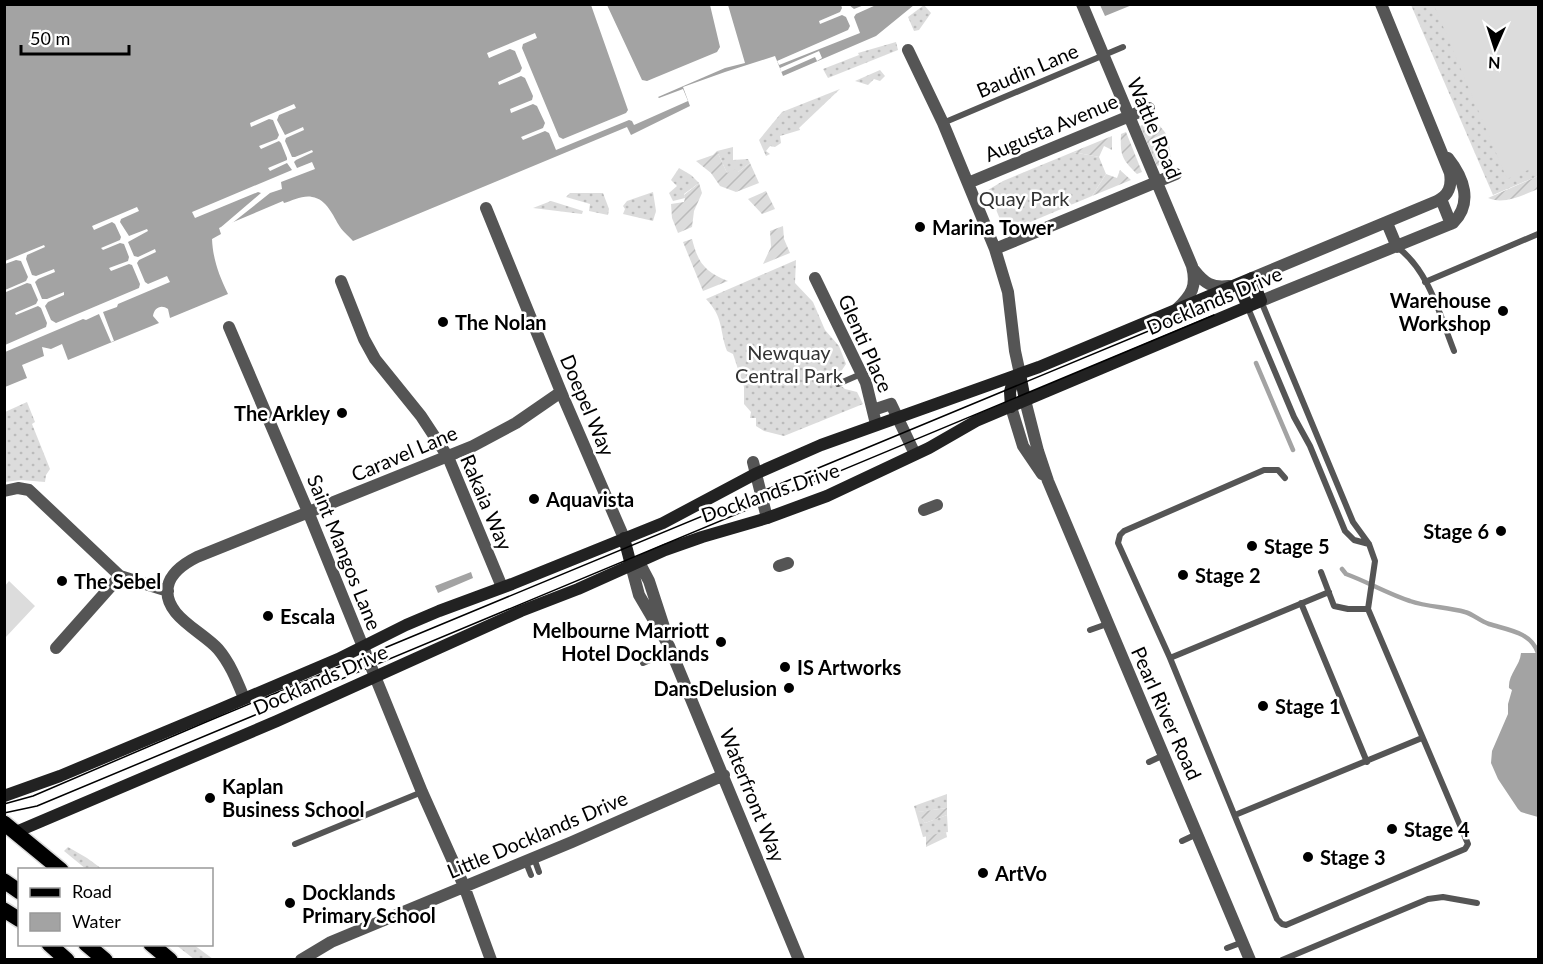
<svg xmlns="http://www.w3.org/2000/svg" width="1543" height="964" font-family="Lato,sans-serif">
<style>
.grass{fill:url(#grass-dots)}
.garden{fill:url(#garden-furrows)}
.pitch{fill:#dcdcdc}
.water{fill:#a3a3a3}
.pier{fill:#fff}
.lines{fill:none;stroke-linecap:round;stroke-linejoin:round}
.stream{stroke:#a3a3a3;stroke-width:4.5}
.primary-casing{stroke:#dbdbdb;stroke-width:18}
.lane{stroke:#555;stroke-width:6}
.street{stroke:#555;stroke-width:12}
.secondary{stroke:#222;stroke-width:12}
.primary{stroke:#000;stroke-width:15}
.tram{stroke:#000;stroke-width:1.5}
.poi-dot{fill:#000;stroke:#fff;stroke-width:2}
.labels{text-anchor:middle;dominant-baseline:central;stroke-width:5;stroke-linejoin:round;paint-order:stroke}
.street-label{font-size:20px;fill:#000;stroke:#fff}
.park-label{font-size:20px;fill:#333;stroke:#fff}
.poi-label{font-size:20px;font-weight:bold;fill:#000;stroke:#fff;text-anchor:start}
</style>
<defs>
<pattern id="grass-dots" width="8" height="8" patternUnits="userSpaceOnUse" patternTransform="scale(1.5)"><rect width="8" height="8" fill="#dcdcdc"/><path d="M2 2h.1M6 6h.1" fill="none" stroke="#bbb" stroke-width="1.8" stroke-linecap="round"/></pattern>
<pattern id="garden-furrows" width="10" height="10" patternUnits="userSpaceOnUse" patternTransform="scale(1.5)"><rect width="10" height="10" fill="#dcdcdc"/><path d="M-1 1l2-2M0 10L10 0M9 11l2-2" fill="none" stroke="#bbb"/></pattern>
</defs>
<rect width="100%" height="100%" fill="#fff"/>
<path class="grass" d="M 924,5 L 931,13 L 919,30 L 914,31 L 908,17 Z
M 1411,5 L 1538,5 L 1538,176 L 1493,195 Z
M 896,42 L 898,50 L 828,78 L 823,69 L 859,55 L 858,53 Z
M 880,70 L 885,76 L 880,81 L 874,79 L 868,85 L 855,81 Z
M 840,89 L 799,128 L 800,130 L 780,136 L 781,143 L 775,147 L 770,146 L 766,151 L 770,154 L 766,156 L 759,140 L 782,112 Z
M 733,147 L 733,160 L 748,159 L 750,163 L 738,172 L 727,173 L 717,151 Z
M 1073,152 L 1099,157 L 1106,174 L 1092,196 L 1021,226 L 1004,229 L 988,190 L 1003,181 Z
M 679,168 L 691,175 L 699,183 L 684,194 L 685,198 L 673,201 L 669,193 L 677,186 L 671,180 Z
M 653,192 L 656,211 L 653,221 L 623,214 L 625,209 L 623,206 L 627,201 Z
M 570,193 L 603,193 L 609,209 L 608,215 L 589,211 L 590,204 L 566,197 Z
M 551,201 L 583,211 L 582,214 L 533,208 Z
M 796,260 L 795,283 L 813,302 L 825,330 L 839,346 L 846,364 L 840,373 L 840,385 L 845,389 L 857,392 L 863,404 L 784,436 L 764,431 L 756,426 L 756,418 L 750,418 L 751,412 L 744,404 L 744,387 L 733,354 L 727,351 C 719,329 724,318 706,299 Z
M 27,402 L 35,422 L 32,424 L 50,469 L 46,475 L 45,482 L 21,480 L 5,482 L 5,412 Z
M 947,794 L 947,808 L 918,812 L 925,823 L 947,815 L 948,832 L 923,837 L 914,806 Z
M 68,847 L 87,858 L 102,869 L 86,869 L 64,851 Z
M 176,945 L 194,945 L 213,959 L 194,959 Z"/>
<path class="garden" d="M 1154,120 C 1172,138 1168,138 1171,160 L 1157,166 L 1140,126 Z
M 1126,132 L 1142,172 L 1137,174 C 1122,159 1120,156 1121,134 Z
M 1112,136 L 1112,150 L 1104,146 L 1099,157 L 1073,152 Z
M 717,151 L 727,173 L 736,169 L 738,172 L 750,163 L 759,183 L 736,192 L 720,186 L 711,173 L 696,161 L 713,155 Z
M 1120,170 L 1131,180 L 1092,196 L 1106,174 L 1117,178 Z
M 1538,176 L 1538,189 C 1523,195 1504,205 1488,198 Z
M 699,183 L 702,193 L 694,211 L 692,227 L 678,233 L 672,218 L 671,204 L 684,202 L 685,198 L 684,195 Z
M 766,191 L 775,209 L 762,214 L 748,199 Z
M 783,226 L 784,239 L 790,253 L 763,264 L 771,247 L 770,231 Z
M 692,239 C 698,263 705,272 728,281 L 703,291 L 683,242 Z
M 947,808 L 947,815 L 925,823 L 917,812 Z
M 946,832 L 947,837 L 926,847 L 926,836 Z"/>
<path class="pitch" d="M 1434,5 L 1538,5 L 1538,166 L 1507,179 Z
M 9,581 L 35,606 L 5,638 L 5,586 Z"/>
<path class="water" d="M 5,5 L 914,5 L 876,36 L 783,76 L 775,56 L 725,72 L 683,87 L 690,106 L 631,135 L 627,127 L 353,241 C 349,236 343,232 340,227 C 333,216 327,199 312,197 C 303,195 292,201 284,203 L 283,201 L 219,228 L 221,234 L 212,239 C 213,260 219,275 228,294 L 170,318 L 168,309 C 161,304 154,308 153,316 L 159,323 L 68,360 L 62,344 L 51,349 L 42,347 L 44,356 L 22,365 L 27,378 L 5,387 Z
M 1100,5 L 1132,5 L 1105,16 Z
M 471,572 L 473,578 L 438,593 L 435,586 Z
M 1521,653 L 1538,653 L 1538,817 L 1521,812 L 1518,809 L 1498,779 L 1491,763 L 1492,751 L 1508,714 L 1508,704 L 1512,690 L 1509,688 C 1508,674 1520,666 1521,653 Z"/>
<path class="pier" d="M 591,5 L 607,5 L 642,80 L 647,81 L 717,52 L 720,47 L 710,5 L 728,5 L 745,63 L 725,68 L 658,97 L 659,98 L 683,89 L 688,101 L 634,125 L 632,121 L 629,120 L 556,150 L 549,133 L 545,131 L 523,140 L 521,137 L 543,128 L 545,123 L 537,106 L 533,104 L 511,113 L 510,109 L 532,100 L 533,96 L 525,78 L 521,76 L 499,85 L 498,82 L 520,72 L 522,68 L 515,51 L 510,49 L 489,58 L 487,53 L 535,33 L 537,38 L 523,44 L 522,48 L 559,137 L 563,139 L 626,113 L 628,110 Z
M 841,5 L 849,5 L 854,9 L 864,5 L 876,5 L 856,14 L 854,17 L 860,33 L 779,65 L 777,61 L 848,30 L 850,26 L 846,17 L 842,15 L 820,24 L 819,21 L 840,12 L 842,8 Z
M 819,51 L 822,58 L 817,61 L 815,57 L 781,72 L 780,68 Z
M 294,104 L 296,108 L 279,115 L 277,120 L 285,135 L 303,127 L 304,130 L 286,138 L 285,141 L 292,157 L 295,157 L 312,150 L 313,152 L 296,160 L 294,162 L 297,168 L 312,162 L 315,169 L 281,182 L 282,189 L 270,193 L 231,224 L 220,228 L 261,193 L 258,192 L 195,218 L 192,212 L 292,170 L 287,163 L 270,171 L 268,168 L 287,160 L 287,158 L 281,143 L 279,141 L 261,149 L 259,146 L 277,139 L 279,135 L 273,120 L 269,119 L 251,127 L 250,123 Z
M 137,207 L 139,211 L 121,219 L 120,222 L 129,236 L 147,229 L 148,231 L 128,242 L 134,256 L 138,257 L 155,249 L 156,252 L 139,260 L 137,263 L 145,282 L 148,284 L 167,276 L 170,282 L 118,304 L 117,307 L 103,312 L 114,341 L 111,342 L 99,314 L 86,320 L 83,319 L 5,352 L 5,345 L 46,327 L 47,323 L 41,308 L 38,306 L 16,315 L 15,313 L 36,304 L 38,300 L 31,284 L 27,283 L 6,292 L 5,290 L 26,281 L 28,277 L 21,261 L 16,260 L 5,264 L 5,261 L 44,245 L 45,247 L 27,255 L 26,259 L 32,275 L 36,276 L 54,269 L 55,272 L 38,279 L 35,282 L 42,299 L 47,299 L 64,292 L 64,295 L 48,302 L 45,306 L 51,320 L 56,323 L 139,288 L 140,284 L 132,265 L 129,264 L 111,271 L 109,268 L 128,261 L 129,257 L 124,244 L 120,243 L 103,250 L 101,248 L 120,240 L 121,237 L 115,224 L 112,222 L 94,230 L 92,226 Z"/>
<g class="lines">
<path class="stream" d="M 1256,363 L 1293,450
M 1342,569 L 1346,574 C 1368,582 1388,594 1410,601 C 1427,607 1447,607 1465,612 C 1473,614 1480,621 1489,624 C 1508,630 1531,632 1538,653"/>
<defs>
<path id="primary" d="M 4,823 L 61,870
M 4,881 L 20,892
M 4,910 L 20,920
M 49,944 L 67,960
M 86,944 L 105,960
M 151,944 L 170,960"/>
</defs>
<use href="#primary" class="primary-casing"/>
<path class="lane" d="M 943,123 L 1123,47
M 1397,247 C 1429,270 1440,316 1454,351
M 1425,282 L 1538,234
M 1261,301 L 1353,522 L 1369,544 L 1375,561 L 1368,609 L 1468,844 L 1465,849 L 1286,925 L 1282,924 L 1277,919 L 1170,658 L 1118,543 L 1120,535 L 1124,531 L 1264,470 L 1278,470 L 1285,478
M 1248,308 L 1294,417 L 1310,446 L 1345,531 L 1354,540 L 1369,544
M 838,384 L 861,374
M 1321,572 L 1334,606 L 1348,609 L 1368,609
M 1301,603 L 1367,762
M 1090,630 L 1107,624
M 1170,658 L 1329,592
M 643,663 L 671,651
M 1149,762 L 1164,755
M 1235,815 L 1422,738
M 1182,841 L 1197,834
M 295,844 L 422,792
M 534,858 L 539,872
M 525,860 L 531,875
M 1227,948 L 1243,942
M 1282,960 L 1428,899 L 1443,897 L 1477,903"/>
<path class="street" d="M 1082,4 L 1192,266 C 1197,286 1192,295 1177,309
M 908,50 L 943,123 L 995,249 L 1008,292 L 1015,351 L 1020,374
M 968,183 L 1149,108
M 1441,199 L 1451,224
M 486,208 L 561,392 L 624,538
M 1387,223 L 1397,247
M 995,249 L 1176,174
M 1194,270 C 1205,284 1212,288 1229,286
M 815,278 L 866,383 L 876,424
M 1252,278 L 1437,201 C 1449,195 1452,186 1450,173 L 1381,4
M 341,281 L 364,339 L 375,359 L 421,416 L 448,457 L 502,587
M 1261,301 L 1453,223 C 1473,203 1464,178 1448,158
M 229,327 L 309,514 L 422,792 L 464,886 L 491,960
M 1025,400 L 1038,451 L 1048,481 L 1250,960
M 1011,407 L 1023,446 L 1042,474
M 873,410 L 891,404 L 915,454
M 753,462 L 767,518
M 4,491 L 18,488 L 29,490 L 120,576 L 168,591
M 924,510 L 937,505
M 639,562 L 649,581 L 665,630
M 631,565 L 639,595 L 669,646 L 799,960
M 779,566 L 788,563
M 56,648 L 120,576
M 244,698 C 237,681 230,663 218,649 C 202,631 162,615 168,586 C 171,572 185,563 197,557 L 473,446 L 516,423 L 561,392
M 301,960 L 331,942 L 572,842 L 724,775"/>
<path class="secondary" d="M 1238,284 L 1248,307
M 1020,374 L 1025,400
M 1011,407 L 1010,392 L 1014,376
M 624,538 L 631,565
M 4,796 L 60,776 L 218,710 L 338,659 L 406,625 L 439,611 L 512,584 L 663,523 L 755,474 L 821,445 L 1039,367 L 1252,278 L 1261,301 L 976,421 L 929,448 L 827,496 L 767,518 L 702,537 L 665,550 L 578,589 L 521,611 L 277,721 L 16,832"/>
<use href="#primary" class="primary"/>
<path class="tram" d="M 4,804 L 33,796 L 206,722 L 1204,308
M 4,813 L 37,806 L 1214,315"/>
</g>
<g class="poi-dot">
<circle cx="920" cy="227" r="6"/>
<circle cx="1503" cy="311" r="6"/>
<circle cx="443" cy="322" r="6"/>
<circle cx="342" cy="413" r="6"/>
<circle cx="534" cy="499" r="6"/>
<circle cx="1501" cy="531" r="6"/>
<circle cx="1252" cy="546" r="6"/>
<circle cx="1183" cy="575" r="6"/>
<circle cx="62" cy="581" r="6"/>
<circle cx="268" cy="616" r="6"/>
<circle cx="721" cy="642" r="6"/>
<circle cx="785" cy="667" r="6"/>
<circle cx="789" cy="688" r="6"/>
<circle cx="1263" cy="706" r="6"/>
<circle cx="210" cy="798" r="6"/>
<circle cx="1392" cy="829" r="6"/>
<circle cx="1308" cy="857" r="6"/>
<circle cx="983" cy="873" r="6"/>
<circle cx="290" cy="903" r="6"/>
</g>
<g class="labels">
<g class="street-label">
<text transform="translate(1027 70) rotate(-23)">Baudin Lane</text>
<text transform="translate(1051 127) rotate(-23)">Augusta Avenue</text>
<text transform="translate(1155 128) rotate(67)">Wattle Road</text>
<text transform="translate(1214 300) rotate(-23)">Docklands Drive</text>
<text transform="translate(866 343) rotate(66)">Glenti Place</text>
<text transform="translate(588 405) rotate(67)">Doepel Way</text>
<text transform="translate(404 453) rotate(-23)">Caravel Lane</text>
<text transform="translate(770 492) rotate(-19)">Docklands Drive</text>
<text transform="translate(487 502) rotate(67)">Rakaia Way</text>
<text transform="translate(345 552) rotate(68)">Saint Mangos Lane</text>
<text transform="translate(320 679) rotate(-24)">Docklands Drive</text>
<text transform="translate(1167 713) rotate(66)">Pearl River Road</text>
<text transform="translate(753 795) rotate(68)">Waterfront Way</text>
<text transform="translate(537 834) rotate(-23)">Little Docklands Drive</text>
</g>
<g class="park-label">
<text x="1024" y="198">Quay Park</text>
<text x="789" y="352">Newquay<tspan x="789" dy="23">Central Park</tspan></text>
</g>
<g class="poi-label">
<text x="932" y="227">Marina Tower</text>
<text x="1491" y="300" text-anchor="end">Warehouse<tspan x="1491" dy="23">Workshop</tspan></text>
<text x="455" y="322">The Nolan</text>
<text x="330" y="413" text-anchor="end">The Arkley</text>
<text x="546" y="499">Aquavista</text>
<text x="1489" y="531" text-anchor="end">Stage 6</text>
<text x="1264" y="546">Stage 5</text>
<text x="1195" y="575">Stage 2</text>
<text x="74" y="581">The Sebel</text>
<text x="280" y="616">Escala</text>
<text x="709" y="630" text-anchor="end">Melbourne Marriott<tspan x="709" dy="23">Hotel Docklands</tspan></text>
<text x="797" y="667">IS Artworks</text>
<text x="777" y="688" text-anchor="end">DansDelusion</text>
<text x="1275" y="706">Stage 1</text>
<text x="222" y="786">Kaplan<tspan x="222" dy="23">Business School</tspan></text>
<text x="1404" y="829">Stage 4</text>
<text x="1320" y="857">Stage 3</text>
<text x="995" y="873">ArtVo</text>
<text x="302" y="892">Docklands<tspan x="302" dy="23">Primary School</tspan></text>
</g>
</g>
<rect width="1543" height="964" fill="none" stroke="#000000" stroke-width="12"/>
<rect x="18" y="868" width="195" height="78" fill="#ffffff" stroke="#999999" stroke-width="1.5"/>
<rect x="30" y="888" width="30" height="9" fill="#000000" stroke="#999999" stroke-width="1.5"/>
<text x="72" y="898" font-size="18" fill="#000000">Road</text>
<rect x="30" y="913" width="30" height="18" fill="#a3a3a3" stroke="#999999" stroke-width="1.5"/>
<text x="72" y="928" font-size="18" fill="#000000">Water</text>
<g transform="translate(1495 48) rotate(183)" stroke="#ffffff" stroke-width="4.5" paint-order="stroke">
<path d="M0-4.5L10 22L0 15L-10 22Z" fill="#000000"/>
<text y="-9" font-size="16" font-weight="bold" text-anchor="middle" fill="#000000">N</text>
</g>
<path d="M21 45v9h108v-9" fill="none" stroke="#000000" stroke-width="3"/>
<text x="30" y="45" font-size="18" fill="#000000" stroke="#ffffff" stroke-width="4.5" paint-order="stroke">50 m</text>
</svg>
